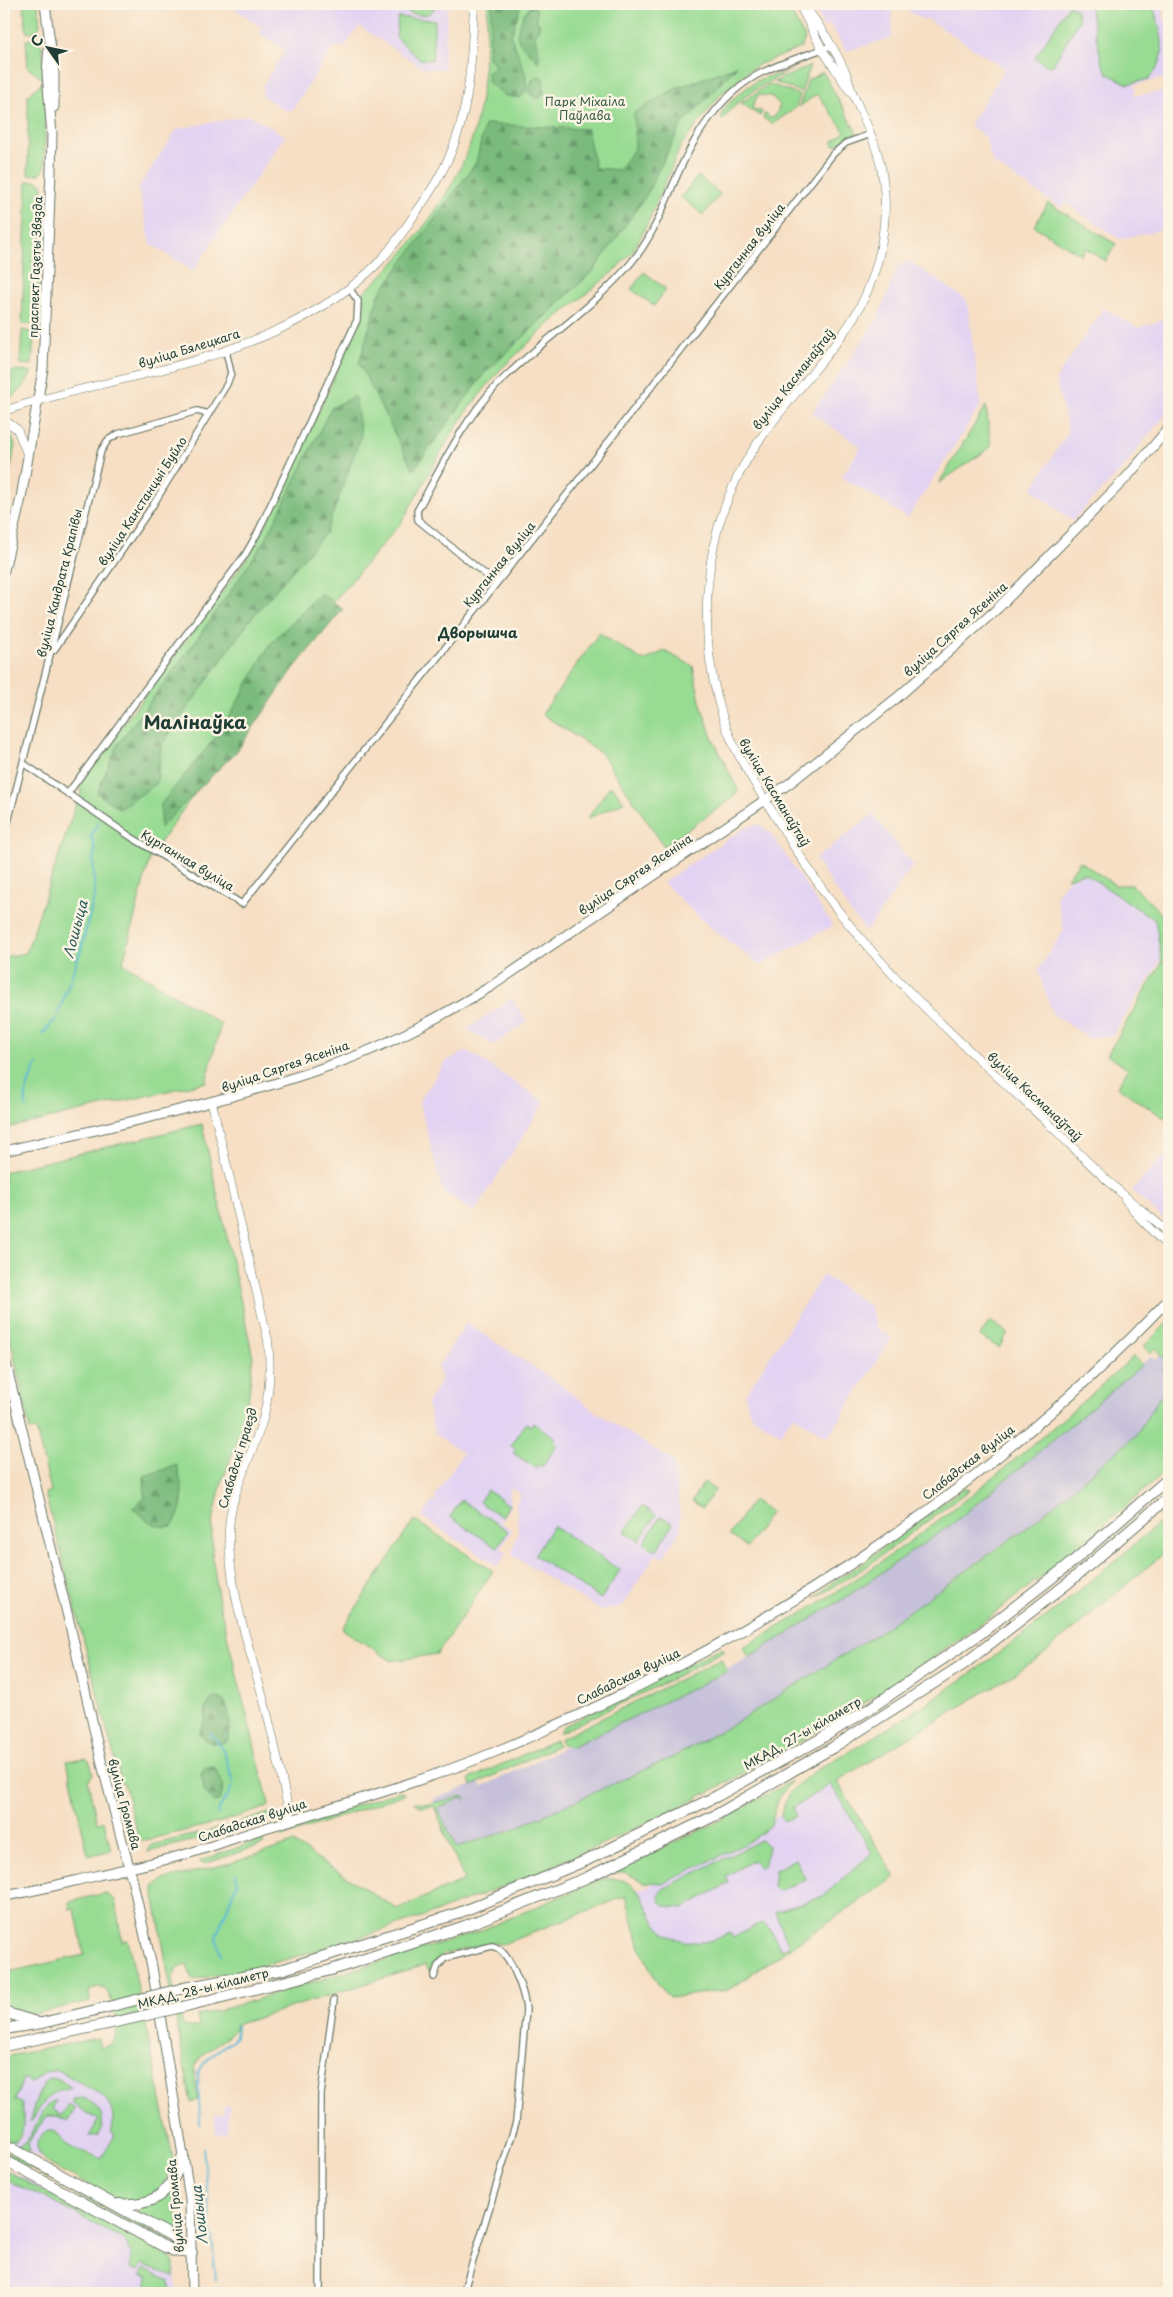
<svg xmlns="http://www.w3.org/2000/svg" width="1173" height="2297" font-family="'Playpen Sans',sans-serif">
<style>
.built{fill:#e3d3f2}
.industrial{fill:#c6c0da}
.green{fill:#98db93;stroke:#5c8c64}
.forest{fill:url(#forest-firs);stroke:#4c7c58}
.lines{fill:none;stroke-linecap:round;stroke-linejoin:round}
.stream{stroke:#59b7d7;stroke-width:2}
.minor-casing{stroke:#6a7666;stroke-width:8}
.tertiary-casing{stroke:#6a7666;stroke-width:9}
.secondary-casing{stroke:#6a7666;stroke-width:11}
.trunk-casing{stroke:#6a7666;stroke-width:12}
.minor{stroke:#fff;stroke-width:5.5}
.tertiary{stroke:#fff;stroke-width:8}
.secondary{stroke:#fff;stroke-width:9}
.trunk{stroke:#fff;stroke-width:10}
.trunk-bridge-casing{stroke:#6a7666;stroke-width:12;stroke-linecap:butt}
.trunk-bridge{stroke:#fff;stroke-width:10}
.labels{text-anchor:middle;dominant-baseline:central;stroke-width:5;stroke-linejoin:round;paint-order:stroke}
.park-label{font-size:12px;fill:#375d47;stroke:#fcf5e5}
.street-label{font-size:12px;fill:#1f3d34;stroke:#fcf5e5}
.neighbourhood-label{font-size:14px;font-weight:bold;fill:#1f3d34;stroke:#fcf5e5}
.water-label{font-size:14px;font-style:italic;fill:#2e5c5d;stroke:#fcf5e5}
.district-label{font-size:18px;font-weight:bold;fill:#1f3d34;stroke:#fcf5e5}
</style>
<defs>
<pattern id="forest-firs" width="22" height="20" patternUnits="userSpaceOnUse" patternTransform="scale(1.25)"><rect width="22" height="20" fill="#7abb7d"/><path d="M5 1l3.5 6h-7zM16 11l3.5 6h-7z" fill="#639967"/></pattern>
</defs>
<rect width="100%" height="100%" fill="#fcf5e5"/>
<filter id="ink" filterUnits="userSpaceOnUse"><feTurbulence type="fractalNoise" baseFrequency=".02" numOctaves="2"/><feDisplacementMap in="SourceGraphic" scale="10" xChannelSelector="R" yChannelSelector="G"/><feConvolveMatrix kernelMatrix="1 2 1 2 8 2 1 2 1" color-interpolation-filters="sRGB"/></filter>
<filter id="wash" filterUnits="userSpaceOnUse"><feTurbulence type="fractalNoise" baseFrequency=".0096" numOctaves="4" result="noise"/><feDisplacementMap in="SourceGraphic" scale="20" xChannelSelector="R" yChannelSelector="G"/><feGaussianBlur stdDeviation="1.12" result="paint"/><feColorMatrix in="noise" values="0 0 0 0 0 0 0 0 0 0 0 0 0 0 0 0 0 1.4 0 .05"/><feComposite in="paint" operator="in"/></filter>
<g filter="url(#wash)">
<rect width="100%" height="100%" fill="#f6dfc4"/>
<path class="built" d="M 229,4 L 448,4 L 443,69 L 423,68 L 359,26 L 345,46 L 333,48 L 292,110 L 286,111 L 263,96 L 262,87 L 285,50 L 259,33 L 262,28 Z
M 811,4 L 892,4 L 892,38 L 846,51 L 830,24 L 824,28 L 816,8 Z
M 902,4 L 1161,4 L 1169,40 L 1169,77 L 1134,85 L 1136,91 L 1133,96 L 1169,90 L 1169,228 L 1120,239 L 1065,203 L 1061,208 L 993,163 L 985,136 L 969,125 L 1005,69 L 928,19 L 921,19 L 903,7 Z
M 250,115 L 285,136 L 193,271 L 151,244 L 138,188 L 177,129 Z
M 909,261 L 967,300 L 981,405 L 908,518 L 842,477 L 861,447 L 812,413 L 878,318 L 898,266 Z
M 1104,308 L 1138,328 L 1169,318 L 1169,411 L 1143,441 L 1127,464 L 1072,521 L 1032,489 L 1068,432 L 1056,379 Z
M 873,814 L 913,865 L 867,931 L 854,917 L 815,859 Z
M 758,824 L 770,832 L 833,926 L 760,965 L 705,923 L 663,882 L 746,827 Z
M 1084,873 L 1155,920 L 1161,961 L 1112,1036 L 1089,1038 L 1053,1014 L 1038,970 L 1064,930 L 1056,897 L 1068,879 Z
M 512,999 L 527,1022 L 493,1045 L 467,1029 Z
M 467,1051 L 545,1102 L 474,1212 L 443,1192 L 419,1102 L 445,1062 Z
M 1169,1151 L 1169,1225 L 1132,1190 Z
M 823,1275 L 870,1306 L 876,1328 L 892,1338 L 828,1437 L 793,1415 L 780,1434 L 750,1415 L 745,1395 Z
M 466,1323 L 557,1382 L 596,1412 L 674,1462 L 681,1529 L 663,1558 L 656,1554 L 622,1606 L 601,1611 L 512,1555 L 518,1531 L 516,1503 L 521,1495 L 509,1486 L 511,1505 L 500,1522 L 512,1530 L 501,1548 L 507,1553 L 498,1566 L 422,1517 L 432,1502 L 436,1500 L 435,1496 L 463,1453 L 435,1434 L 427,1404 L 441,1381 L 437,1365 L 440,1364 Z
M 836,1781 L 895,1877 L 728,1990 L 669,1998 L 656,1981 L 640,1948 L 626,1896 L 663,1879 L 770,1821 Z
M 52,2069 L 58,2070 L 103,2096 L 109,2103 L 116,2135 L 101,2159 L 88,2152 L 77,2151 L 63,2142 L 55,2131 L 38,2150 L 44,2160 L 8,2141 L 17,2141 L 21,2137 L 15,2101 L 23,2079 L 32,2083 L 45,2072 Z
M 230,2105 L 227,2133 L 216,2134 L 214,2114 L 223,2114 L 224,2106 Z
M 4,2168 L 167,2254 L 173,2260 L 175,2267 L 176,2293 L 4,2293 Z"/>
<path class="industrial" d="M 1152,1355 L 1156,1360 L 1162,1355 L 1168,1363 L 1162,1368 L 1169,1377 L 1169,1383 L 1135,1436 L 1029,1525 L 878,1633 L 739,1721 L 672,1758 L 511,1830 L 456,1847 L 433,1799 L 479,1783 L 482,1787 L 741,1662 L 845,1598 L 956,1521 Z"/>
<path class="green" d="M 23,4 L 38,4 L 40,26 L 36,31 L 27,33 Z
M 400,4 L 438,4 L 429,14 C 417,16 407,15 400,4 Z
M 488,4 L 786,4 L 805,38 L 801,48 L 760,64 L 747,72 L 720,95 L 681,146 L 644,231 L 632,252 L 614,271 L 549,324 L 501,369 L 469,408 L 450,437 L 401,523 L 328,608 L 260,708 L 187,804 L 150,857 L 123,963 L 221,1024 L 206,1082 L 4,1129 L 4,957 L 26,953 L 75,807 L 81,794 L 80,782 L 246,560 L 278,502 L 360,320 L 361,304 L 359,296 C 404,259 458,190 474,132 C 485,91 485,47 488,4 Z
M 1089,4 L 1153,4 C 1160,34 1172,54 1149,79 L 1128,84 L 1108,74 L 1102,63 Z
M 1069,5 L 1077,10 L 1079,20 L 1053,65 L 1048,66 L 1035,58 Z
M 398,17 L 435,20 L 432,60 L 419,59 L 396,37 Z
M 33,39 L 39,41 L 42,46 L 44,63 L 43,79 L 28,68 L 26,40 Z
M 805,62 L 751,92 L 736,104 L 723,119 L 721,117 C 720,107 750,84 760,79 C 766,76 773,76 780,74 C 789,71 797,66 805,62 Z
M 810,66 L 801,92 L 774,82 Z
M 823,72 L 857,133 L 835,146 L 832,142 L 845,132 L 817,94 L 799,107 L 808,80 Z
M 43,82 L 46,105 L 44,169 L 40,174 L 28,175 L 28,95 Z
M 769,84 L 800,95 L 796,108 L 772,124 L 763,118 L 765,113 L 770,118 L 775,117 L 780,105 L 771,96 L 758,95 L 752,107 L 755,111 L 762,111 L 760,116 L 741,103 Z
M 698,176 L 720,194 L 703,215 L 681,197 Z
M 27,181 L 37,181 L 42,184 L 43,187 L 40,287 L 35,321 L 32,324 L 22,324 Z
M 1048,203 L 1116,244 L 1106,261 L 1085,248 L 1081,255 L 1034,226 Z
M 644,272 L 666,289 L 654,306 L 631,289 Z
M 22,330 L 34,333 L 32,365 L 20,364 Z
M 16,370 L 32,372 L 23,388 L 10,398 L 12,372 Z
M 986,406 L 991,447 L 939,483 Z
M 4,434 L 12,437 L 15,445 L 8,485 L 5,487 L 4,494 Z
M 599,633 L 644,661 L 664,651 L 693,666 L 700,701 L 711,735 L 738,790 L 733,798 L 664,846 L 602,754 L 542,714 Z
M 609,787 L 613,787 L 624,802 L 587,819 Z
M 1080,861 L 1115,885 L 1132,885 L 1161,913 L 1169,953 L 1169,1114 L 1167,1117 L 1163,1117 L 1117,1087 L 1128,1069 L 1107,1055 L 1162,962 L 1155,920 L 1084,873 L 1067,878 Z
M 202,1124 L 253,1357 L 247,1412 L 221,1485 L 212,1525 L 212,1554 L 219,1603 L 269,1804 L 268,1807 L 221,1822 L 142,1841 L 138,1838 L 124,1783 L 121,1783 L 45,1493 L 51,1491 L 36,1430 L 30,1431 L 4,1309 L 4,1172 Z
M 990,1321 L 1008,1333 L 999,1348 L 980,1336 Z
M 1169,1321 L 1169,1378 L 1162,1369 L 1168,1363 L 1156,1348 L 1150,1353 L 1144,1346 Z
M 1134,1356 L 1142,1365 L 956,1521 L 845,1598 L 749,1657 L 743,1647 C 887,1570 1013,1465 1134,1356 Z
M 1169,1383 L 1169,1468 C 1111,1520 1051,1571 988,1618 C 781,1772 519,1898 269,1964 C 244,1971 218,1975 192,1980 L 187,1964 L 177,1969 L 172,1979 L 182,2023 L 186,2027 L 199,2027 L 197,2015 L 218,2011 L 477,1932 L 602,1879 C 659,1873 634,1932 685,1941 C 703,1944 713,1941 730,1933 L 733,1938 L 756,1925 L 764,1923 L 770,1929 L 781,1950 L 789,1946 L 775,1912 L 823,1896 L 872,1853 L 831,1784 L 792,1808 L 796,1816 L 784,1821 L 781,1818 C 782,1809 785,1800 790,1793 C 804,1773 841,1757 862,1744 C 972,1679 1073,1599 1169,1514 L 1169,1549 L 1034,1662 L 837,1781 L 895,1877 L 728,1990 L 669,1998 L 656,1981 L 640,1948 L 626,1896 L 503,1944 L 490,1943 L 442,1955 L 431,1972 L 425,1965 L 235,2025 L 236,2029 C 224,2043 196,2051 195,2071 C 195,2080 197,2091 198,2100 L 191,2103 L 154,1894 L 154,1887 L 162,1880 L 231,1863 L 293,1843 L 397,1909 L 464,1880 L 434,1806 L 421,1807 L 413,1802 L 429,1804 L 463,1796 L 466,1797 L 465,1801 L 463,1797 L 437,1808 L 457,1847 L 511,1830 L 673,1757 L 739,1721 L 878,1633 L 1029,1526 L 1135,1436 Z
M 526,1423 L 531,1426 L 533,1423 L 556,1438 L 553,1442 L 557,1445 L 542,1467 L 539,1464 L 536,1468 L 513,1453 L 516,1449 L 511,1446 Z
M 704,1482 L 715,1490 L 702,1508 L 692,1501 Z
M 963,1488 L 969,1490 L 866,1567 L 815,1598 L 831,1583 L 863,1563 Z
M 487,1490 L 509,1505 L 502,1517 L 479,1502 Z
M 461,1500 L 508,1531 L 497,1548 L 450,1517 Z
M 753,1500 L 771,1512 L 747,1547 L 729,1535 Z
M 642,1506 L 656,1515 L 639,1541 L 625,1532 Z
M 661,1516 L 673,1524 L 656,1551 L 644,1543 Z
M 414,1520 L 493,1571 L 437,1654 L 392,1661 L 342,1629 Z
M 553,1526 L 620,1570 L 601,1599 L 534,1555 Z
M 720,1648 L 725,1650 L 668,1681 L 559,1733 L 562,1727 Z
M 721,1659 L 728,1671 L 571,1747 L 563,1745 L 560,1739 Z
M 556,1740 L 558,1745 L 472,1786 L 469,1779 Z
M 86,1758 L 90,1762 L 93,1774 L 88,1781 L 97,1823 L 104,1821 L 111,1850 L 88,1856 L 67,1761 Z
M 791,1781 L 778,1800 L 771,1825 L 753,1840 L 664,1883 L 644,1882 L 624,1872 L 609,1873 L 712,1825 Z
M 399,1791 L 405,1794 L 282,1837 L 280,1831 Z
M 270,1813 L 272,1818 L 222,1833 L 148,1852 L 151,1845 L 222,1828 Z
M 262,1839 L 264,1844 L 204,1864 L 201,1863 L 200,1861 Z
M 761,1840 L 768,1846 L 765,1864 L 759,1868 L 754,1860 L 726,1876 L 729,1883 L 683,1908 L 665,1906 L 660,1901 L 659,1894 L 663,1889 Z
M 795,1859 L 806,1880 L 777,1891 L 773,1887 L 775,1870 Z
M 105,1893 L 115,1900 L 122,1941 L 128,1940 L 173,2158 C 171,2187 147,2208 117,2200 C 103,2196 88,2185 76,2178 C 63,2171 44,2165 38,2151 C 35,2143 39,2136 46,2131 L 54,2131 C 72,2155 79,2147 101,2159 L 115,2135 L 111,2132 C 116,2119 112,2107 103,2096 L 58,2070 L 45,2072 L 32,2083 L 23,2079 L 15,2100 L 23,2104 C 22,2116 27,2137 13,2142 L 4,2139 L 4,2057 L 98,2038 L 100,2048 C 106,2046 111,2045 114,2040 C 121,2028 113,1998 105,1989 L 98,1987 L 89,1990 L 90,2001 L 25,2016 L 4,2008 L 4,1973 L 84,1955 L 75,1909 L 70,1910 L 69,1902 Z
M 50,2078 L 59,2079 L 72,2088 C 49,2088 43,2104 32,2121 L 30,2121 C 33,2107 39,2088 50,2078 Z
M 84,2098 C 100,2106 109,2119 97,2136 L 89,2136 L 99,2120 L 73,2104 L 73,2099 Z
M 57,2100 L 52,2109 L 61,2116 L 68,2105 L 75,2109 L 68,2121 L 57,2116 L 46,2116 L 28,2143 L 30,2153 L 17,2146 C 38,2141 36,2105 57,2100 Z
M 4,2150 L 171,2241 L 172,2246 L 4,2154 Z
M 4,2169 L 41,2190 L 72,2202 L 167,2253 L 174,2263 L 174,2277 L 142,2264 L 138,2271 L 130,2268 L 132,2255 L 124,2240 L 52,2201 L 4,2179 Z
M 173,2186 L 179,2228 L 175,2233 L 136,2211 L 156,2203 Z
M 144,2268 L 169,2281 L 170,2293 L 146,2293 L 148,2277 L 141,2275 Z"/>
<path class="forest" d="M 492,4 L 521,4 L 511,36 L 526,75 L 526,91 L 520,98 L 506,96 L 488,82 L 487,73 L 495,67 L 492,60 L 488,58 Z
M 531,5 L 536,8 L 537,22 L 540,24 L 538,31 L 535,33 C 534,43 542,53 538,62 L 519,42 L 517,34 L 523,15 Z
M 737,66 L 681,126 L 645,197 L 594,270 L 484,374 L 413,470 L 359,363 L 379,294 L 476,163 L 485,124 L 587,129 L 595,168 L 618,170 L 635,148 L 634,113 L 676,88 Z
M 538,76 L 543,78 L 544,93 L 539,99 L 532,96 L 528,91 L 532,80 Z
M 355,396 L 361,436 L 326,532 L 249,621 L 161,746 L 157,783 L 120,809 L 97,793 L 118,744 L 195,642 L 266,539 L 331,408 Z
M 321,593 L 343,609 L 294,668 L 237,751 L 160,828 L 161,804 L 223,728 L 270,644 Z
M 177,1465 C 182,1490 188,1503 172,1526 C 155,1530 145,1518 133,1508 L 145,1498 L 144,1476 Z
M 220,1698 C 232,1707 230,1725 229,1739 C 219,1748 206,1743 199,1733 L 206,1719 L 205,1708 L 212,1699 Z
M 213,1766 C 222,1777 225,1787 220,1800 L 214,1802 L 205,1794 L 201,1774 L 206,1767 Z"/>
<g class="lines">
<path class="stream" d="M 42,1034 L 56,1019 L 81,950 L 95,893 L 93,861 L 95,850 L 91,835 L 99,822
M 26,1106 C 24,1091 30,1079 37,1065
M 210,1733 C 226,1747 227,1763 233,1783 C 232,1794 220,1802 218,1814
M 221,1954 L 216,1937 L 237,1883 L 236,1874
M 200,2125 L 198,2074 C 205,2057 222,2048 236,2037 L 237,2026
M 203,2148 L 216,2280
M 217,2288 L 218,2293"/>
</g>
</g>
<g filter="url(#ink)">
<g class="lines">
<defs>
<path id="minor" d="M 496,583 L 418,520 L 417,511 C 441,468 462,422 496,386 C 538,343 591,310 630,264 C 652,239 663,208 676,178 C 694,136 721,92 763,72 C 785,61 808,55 830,46
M 54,650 L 153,505 L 227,384 L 231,373 L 226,351
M 23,763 L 131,837 L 242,904 L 588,468 L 833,154 L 846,143 L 871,134
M 68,793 L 245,555 L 257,534 L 357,320 L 358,301 L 349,288
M 5,834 L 101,451 L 108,440 L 118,434 L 197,411 L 209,414
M 434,1977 L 438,1966 L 445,1958 L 492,1946 C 510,1949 524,1992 526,2009 L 516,2122 L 463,2293
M 320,2293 L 321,2094 L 334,2000"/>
<path id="tertiary" d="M 799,4 L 822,49 L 849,90
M 803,4 C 819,24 835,49 846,73 C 849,80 850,87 853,94 C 862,115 872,134 878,155 C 894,212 881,277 849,325 C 813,378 765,421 736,480 C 703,548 699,632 719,704 C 729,745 753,781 775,816 C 794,847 814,879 836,908 C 898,988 975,1056 1049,1124 C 1072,1146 1094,1169 1118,1190 C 1134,1205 1153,1218 1169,1233
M 4,411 C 60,392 118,382 175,366 C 244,348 325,316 376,265 C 391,250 403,232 415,214 C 431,192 446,168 455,142 C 471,98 472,50 474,4
M 4,420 L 17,429 L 28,456
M 212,1103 L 268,1340 C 271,1366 270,1390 264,1415 C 254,1454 230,1490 229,1531 C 228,1590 250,1649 265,1705 C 275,1743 282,1782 291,1820
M 1125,1199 L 1139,1217 L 1169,1248"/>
<path id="secondary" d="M 45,4 L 54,73 L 54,107
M 4,570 L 21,498 L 43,369 L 51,170 L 52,135 L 47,73 L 49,45
M 4,1151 C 116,1125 229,1102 337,1063 C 391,1044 444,1015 493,985 L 790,783 L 898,697 L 998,608 L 1126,478 L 1169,428
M 4,1356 L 69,1621 L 103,1768 L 133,1883 L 152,1967 L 190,2198 L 192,2293
M 4,1896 C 35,1891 65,1883 95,1876 C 128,1868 161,1862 193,1852 C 220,1844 247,1833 275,1825 C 349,1802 425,1781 497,1751 C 748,1646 982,1497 1169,1299"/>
<path id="trunk" d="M 184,1988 L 284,1969 L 456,1914 L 585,1861 L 717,1796 L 817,1741 L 869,1709 L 981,1633 L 1071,1563 L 1169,1478
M 186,2006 L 331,1970 L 465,1926 L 586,1878 L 716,1815 L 832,1748 L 964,1664 L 1068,1583 L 1169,1497
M 4,2012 L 36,2022
M 4,2029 L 42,2023 L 104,2008
M 4,2046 L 107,2024
M 4,2144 L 170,2235 L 192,2253
M 4,2160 L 165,2247 L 174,2251 L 192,2253
M 119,2204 C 158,2207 172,2190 183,2155"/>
</defs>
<use href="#minor" class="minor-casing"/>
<use href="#tertiary" class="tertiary-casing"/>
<use href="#secondary" class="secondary-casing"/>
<use href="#trunk" class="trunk-casing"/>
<use href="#minor" class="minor"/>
<use href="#tertiary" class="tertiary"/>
<use href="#secondary" class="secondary"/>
<use href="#trunk" class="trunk"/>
<defs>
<path id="trunk-bridge" d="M 104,2008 L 184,1988
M 107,2024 L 186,2006"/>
</defs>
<use href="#trunk-bridge" class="trunk-bridge-casing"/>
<use href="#trunk-bridge" class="trunk-bridge"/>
</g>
</g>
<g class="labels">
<g class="park-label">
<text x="585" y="101">Парк Міхаіла<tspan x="585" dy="14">Паўлава</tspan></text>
</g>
<g class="street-label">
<text transform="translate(749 246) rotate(-52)">Курганная вуліца</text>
<text transform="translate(35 267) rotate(-88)">праспект Газеты Звязда</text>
<text transform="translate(189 348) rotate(-17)">вуліца Бялецкага</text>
<text transform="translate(793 379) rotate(-52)">вуліца Касманаўтаў</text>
<text transform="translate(142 501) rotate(-57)">вуліца Канстанцыі Буйло</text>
<text transform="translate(499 564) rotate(-51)">Курганная вуліца</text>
<text transform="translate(59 583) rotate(-76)">вуліца Кандрата Крапівы</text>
<text transform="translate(955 629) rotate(-42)">вуліца Сяргея Ясеніна</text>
<text transform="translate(775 792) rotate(59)">вуліца Касманаўтаў</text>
<text transform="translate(188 860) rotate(31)">Курганная вуліца</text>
<text transform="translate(635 874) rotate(-34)">вуліца Сяргея Ясеніна</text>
<text transform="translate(285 1066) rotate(-19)">вуліца Сяргея Ясеніна</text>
<text transform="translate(1035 1096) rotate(43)">вуліца Касманаўтаў</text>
<text transform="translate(237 1458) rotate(-73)">Слабадскі праезд</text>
<text transform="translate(968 1462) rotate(-38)">Слабадская вуліца</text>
<text transform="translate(628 1676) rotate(-26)">Слабадская вуліца</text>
<text transform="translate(802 1733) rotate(-30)">МКАД, 27-ы кіламетр</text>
<text transform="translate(125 1804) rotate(75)">вуліца Громава</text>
<text transform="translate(252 1820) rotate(-18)">Слабадская вуліца</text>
<text transform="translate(203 1988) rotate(-14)">МКАД, 28-ы кіламетр</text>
<text transform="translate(175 2206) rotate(-95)">вуліца Громава</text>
</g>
<g class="neighbourhood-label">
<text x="478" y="632">Дворышча</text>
</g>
<g class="water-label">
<text transform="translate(75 929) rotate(-75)">Лошыца</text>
<text transform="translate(199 2215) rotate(-96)">Лошыца</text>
</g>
<g class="district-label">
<text x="195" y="721">Малінаўка</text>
</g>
</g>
<rect width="1173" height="2297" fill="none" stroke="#fcf5e5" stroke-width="20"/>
<g transform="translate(48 48) rotate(303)" stroke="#fcf5e5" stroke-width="4" paint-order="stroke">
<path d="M0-4L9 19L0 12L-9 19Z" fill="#1f3d34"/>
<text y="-8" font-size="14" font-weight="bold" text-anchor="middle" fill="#1f3d34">С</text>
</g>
</svg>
